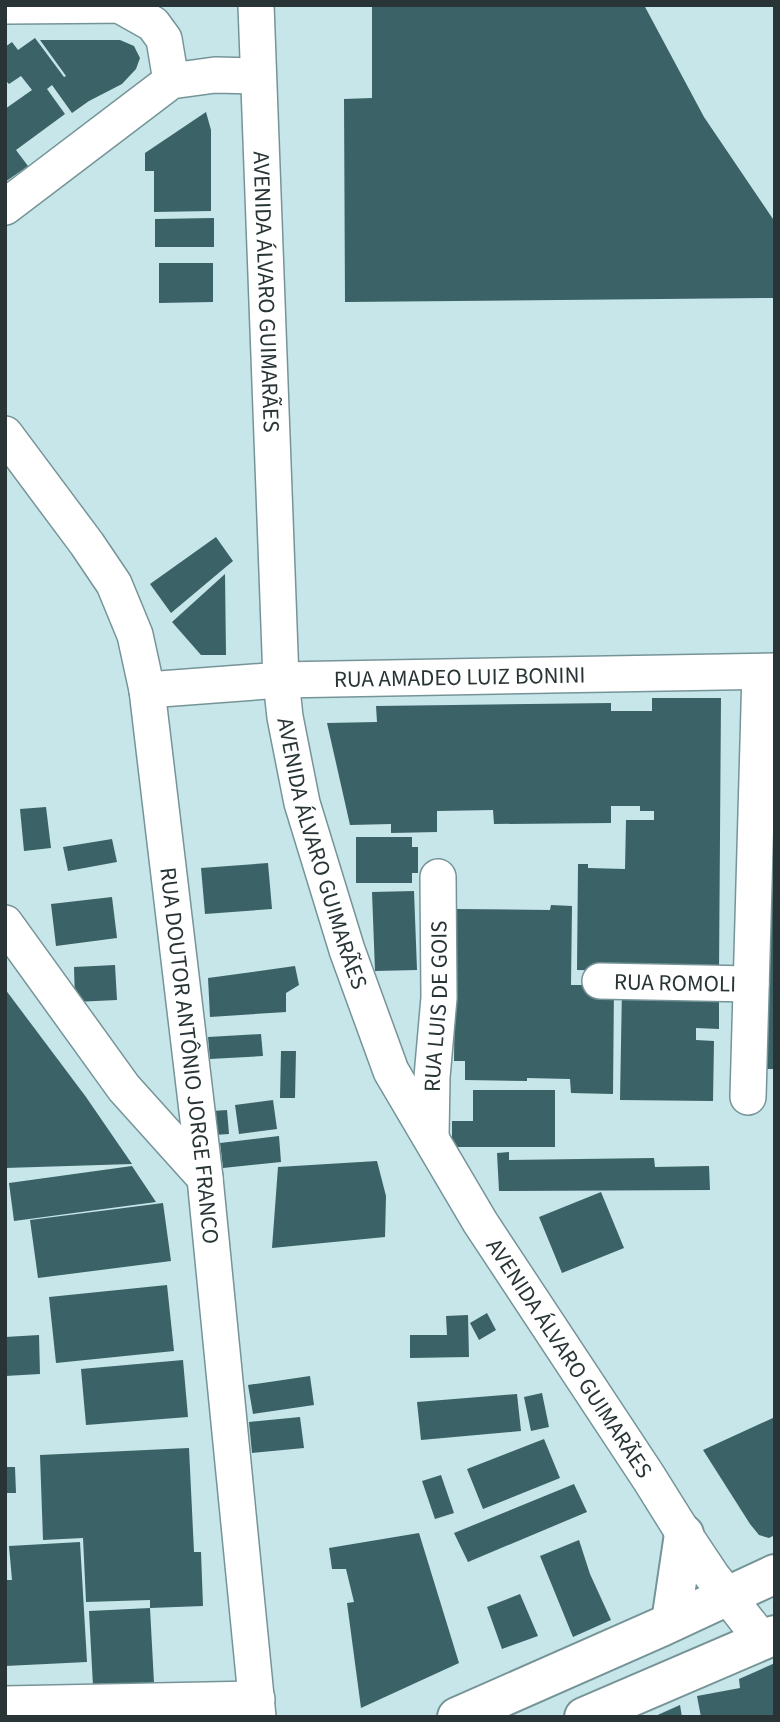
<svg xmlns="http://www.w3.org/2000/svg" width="780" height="1722" font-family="'Source Sans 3',sans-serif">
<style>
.building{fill:#3b6266}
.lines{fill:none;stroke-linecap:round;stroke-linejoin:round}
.minor-casing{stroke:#769498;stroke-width:38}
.major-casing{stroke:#769498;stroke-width:42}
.minor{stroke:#fff;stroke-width:35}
.major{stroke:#fff;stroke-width:38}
.labels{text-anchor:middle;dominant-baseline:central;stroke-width:7;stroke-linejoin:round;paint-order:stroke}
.street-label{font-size:23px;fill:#283436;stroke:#c6e6e9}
</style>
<rect width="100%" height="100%" fill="#c6e6e9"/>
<path class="building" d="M 372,5 L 644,5 L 704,117 L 775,222 L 775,298 L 345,302 L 344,99 L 372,98 Z
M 35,38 L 64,77 L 66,76 L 40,40 L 120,40 L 134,46 L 140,58 L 136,69 L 122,84 L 89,101 L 72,113 L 52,85 L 47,89 L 65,114 L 16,150 L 28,166 L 5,182 L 5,109 L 32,90 L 21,76 L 9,84 L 5,80 L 5,47 L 12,42 L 18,50 Z
M 206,112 L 211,130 L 211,211 L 154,212 L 154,171 L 145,171 L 145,153 Z
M 214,218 L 214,247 L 155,247 L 155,219 Z
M 159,263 L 213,263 L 213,302 L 159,303 Z
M 216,537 L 233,561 L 171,613 L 150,584 Z
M 225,574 L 226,655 L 201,655 L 172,622 Z
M 775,694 L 775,1069 L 761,1069 Z
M 652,698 L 721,698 L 719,972 L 577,970 L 578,864 L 588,864 L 588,868 L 625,869 L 626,820 L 654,820 L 654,811 L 640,811 L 640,806 L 611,806 L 611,823 L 494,824 L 493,810 L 437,811 L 437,832 L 391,833 L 391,824 L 350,825 L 327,723 L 377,722 L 376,706 L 611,703 L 611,711 L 652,711 Z
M 46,807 L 51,848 L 24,851 L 20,809 Z
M 356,837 L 412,837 L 412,847 L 418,847 L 418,873 L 412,873 L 412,883 L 356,883 Z
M 112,839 L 117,862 L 68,871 L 63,847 Z
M 268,863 L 272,909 L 205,914 L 201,868 Z
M 414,891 L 417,970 L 375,971 L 372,892 Z
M 112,897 L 117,938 L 56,946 L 51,904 Z
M 551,905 L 572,906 L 571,985 L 614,985 L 613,1094 L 571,1093 L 570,1079 L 527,1078 L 527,1081 L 465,1080 L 465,1061 L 454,1061 L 456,909 L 550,910 Z
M 115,965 L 117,1000 L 75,1002 L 74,967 Z
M 295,966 L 299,985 L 286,993 L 286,1012 L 210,1017 L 208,978 Z
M 622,988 L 719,989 L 719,1029 L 696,1028 L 696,1040 L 714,1041 L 713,1101 L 620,1100 Z
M 5,989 L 86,1097 L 132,1164 L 5,1168 Z
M 261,1034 L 263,1056 L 210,1059 L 208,1037 Z
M 281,1051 L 296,1051 L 295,1098 L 280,1098 Z
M 473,1090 L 555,1090 L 555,1147 L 452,1147 L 452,1121 L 473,1121 Z
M 273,1100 L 277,1129 L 239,1134 L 235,1105 Z
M 227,1110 L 229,1134 L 214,1135 L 212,1111 Z
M 279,1136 L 281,1162 L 223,1168 L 220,1143 Z
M 509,1152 L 509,1160 L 654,1158 L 655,1167 L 709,1166 L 710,1190 L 499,1191 L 497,1153 Z
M 377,1161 L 386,1196 L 385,1237 L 272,1248 L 278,1167 Z
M 132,1166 L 156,1202 L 14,1221 L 9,1183 Z
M 601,1192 L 624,1248 L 562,1273 L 539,1217 Z
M 163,1203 L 171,1261 L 38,1278 L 30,1220 Z
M 167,1285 L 174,1351 L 56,1363 L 49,1297 Z
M 487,1313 L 496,1330 L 479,1340 L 470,1323 Z
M 468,1315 L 469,1357 L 410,1358 L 410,1335 L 447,1335 L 446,1316 Z
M 39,1335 L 40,1374 L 5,1376 L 5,1337 Z
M 183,1360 L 188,1417 L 86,1425 L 81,1369 Z
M 310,1376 L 314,1405 L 253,1414 L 248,1385 Z
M 542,1393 L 549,1427 L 531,1431 L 524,1397 Z
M 517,1394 L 521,1431 L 421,1440 L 417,1402 Z
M 300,1417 L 304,1448 L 252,1453 L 249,1422 Z
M 775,1417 L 775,1535 L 769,1538 L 759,1535 L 750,1524 L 703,1450 Z
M 544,1439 L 560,1478 L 483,1509 L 467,1469 Z
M 189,1448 L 194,1552 L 201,1552 L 203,1606 L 150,1608 L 154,1683 L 93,1686 L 89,1611 L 150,1608 L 150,1600 L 86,1602 L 83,1538 L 43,1540 L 40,1455 Z
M 5,1467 L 15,1467 L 16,1493 L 5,1493 Z
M 441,1475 L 454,1513 L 435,1519 L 422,1481 Z
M 574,1484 L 587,1512 L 468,1562 L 454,1533 Z
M 419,1533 L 459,1663 L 361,1708 L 347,1603 L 354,1602 L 346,1569 L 332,1569 L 329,1548 Z
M 579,1540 L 590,1574 L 611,1620 L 573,1637 L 540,1556 Z
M 80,1542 L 87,1662 L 5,1666 L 5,1580 L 12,1580 L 9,1546 Z
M 520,1594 L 538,1636 L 502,1649 L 487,1607 Z
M 775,1663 L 775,1717 L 701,1717 L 697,1696 L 740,1688 L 739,1679 Z
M 680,1705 L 682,1717 L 653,1717 Z"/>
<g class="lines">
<defs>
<g id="minor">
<path id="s1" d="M 256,5 L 281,680 L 285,717 L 302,803 L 347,950 L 391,1071 L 480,1222 L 649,1478 L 684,1534 L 712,1576 L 762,1640"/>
<path d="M 5,6 L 133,5"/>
<path d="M 121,6 L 153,24 L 164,39 L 171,81"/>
<path d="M 5,207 L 171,81 L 215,75 L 258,76"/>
<path id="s2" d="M 5,434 L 87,544 L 114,584 L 135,635 L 147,690 L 205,1178 L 258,1717"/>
<path id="s3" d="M 147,690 L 281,680 L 775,671"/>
<path d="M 5,923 L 124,1088 L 205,1178"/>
<path id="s4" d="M 600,981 L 751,984"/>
<path d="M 748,1097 L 760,672"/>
<path id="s5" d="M 431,1137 L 432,1077 L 439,998 L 438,877"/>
<path d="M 5,1704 L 257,1699"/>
</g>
<path id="major" d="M 671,1622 L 684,1534
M 457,1717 L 661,1627 L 775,1574
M 584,1717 L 775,1635"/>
</defs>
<use href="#minor" class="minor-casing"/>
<use href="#major" class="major-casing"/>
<use href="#minor" class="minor"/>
<use href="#major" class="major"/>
</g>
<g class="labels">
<g class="street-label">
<text stroke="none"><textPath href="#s1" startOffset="287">AVENIDA ÁLVARO GUIMARÃES</textPath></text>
<text stroke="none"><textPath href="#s3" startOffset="313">RUA AMADEO LUIZ BONINI</textPath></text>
<text stroke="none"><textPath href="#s1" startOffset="854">AVENIDA ÁLVARO GUIMARÃES</textPath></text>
<text stroke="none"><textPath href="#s4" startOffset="75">RUA ROMOLI</textPath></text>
<text stroke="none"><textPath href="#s5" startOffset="131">RUA LUIS DE GOIS</textPath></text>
<text stroke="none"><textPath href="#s2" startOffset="665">RUA DOUTOR ANTÔNIO JORGE FRANCO</textPath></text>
<text stroke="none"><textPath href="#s1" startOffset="1421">AVENIDA ÁLVARO GUIMARÃES</textPath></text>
</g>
</g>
<rect width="780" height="1722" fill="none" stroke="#283436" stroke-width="14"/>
</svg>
